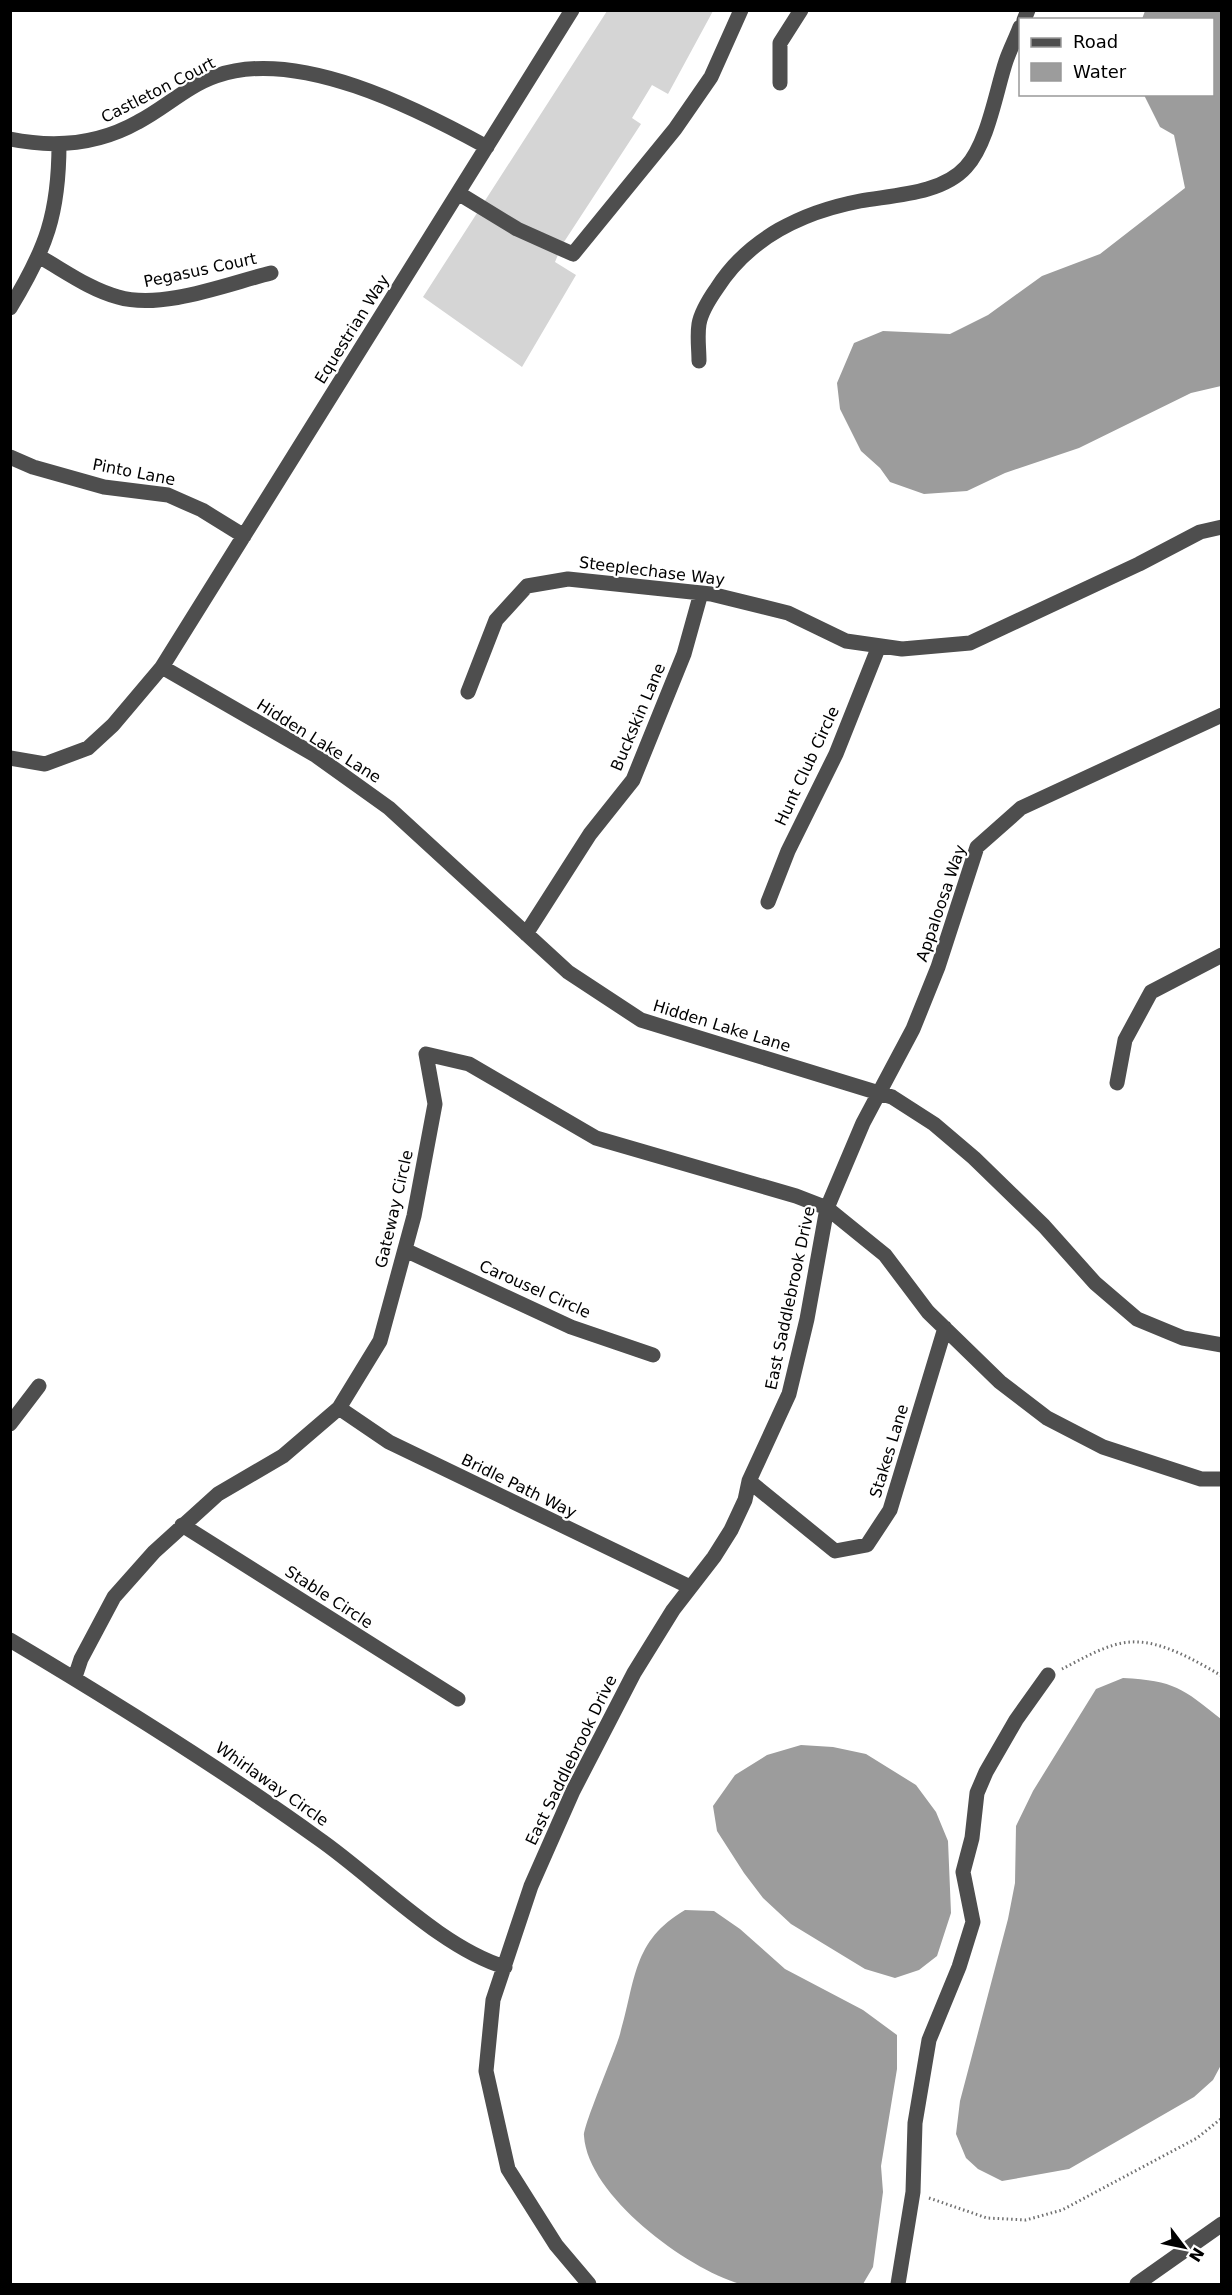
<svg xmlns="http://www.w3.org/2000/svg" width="1232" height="2295" font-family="'DejaVu Sans',sans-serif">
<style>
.garden{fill:#d5d5d5}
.water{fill:#9c9c9c}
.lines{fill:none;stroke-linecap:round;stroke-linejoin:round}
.path{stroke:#707070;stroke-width:3;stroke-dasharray:1.5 3;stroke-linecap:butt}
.minor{stroke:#4e4e4e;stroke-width:15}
.labels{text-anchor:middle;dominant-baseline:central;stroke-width:4.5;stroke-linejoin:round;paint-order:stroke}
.street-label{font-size:16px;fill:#000;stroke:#fff}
</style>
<rect width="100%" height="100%" fill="#fff"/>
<path class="garden" d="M 607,11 L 713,11 L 668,94 L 652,85 L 632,118 L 641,124 L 562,245 L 555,262 L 576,275 L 522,367 L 423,297 Z"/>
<path class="water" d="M 1145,11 L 1221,11 L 1221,386 L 1191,393 L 1079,448 L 1005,473 L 967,491 L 924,494 L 890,482 L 880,468 L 861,451 L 840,409 L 837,383 L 854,343 L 883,331 L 950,334 L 988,315 L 1042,276 L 1100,254 L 1185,188 L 1174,135 L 1160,127 L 1144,95 L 1212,94 L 1212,20 L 1142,19 Z
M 1123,1678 C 1175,1681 1182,1688 1221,1719 L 1221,2065 L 1213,2080 L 1194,2097 L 1069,2169 L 1002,2181 L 978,2169 L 966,2158 L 956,2134 L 960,2101 L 1008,1919 L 1015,1883 L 1016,1826 L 1033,1791 L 1096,1689 Z
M 801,1745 L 833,1747 L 866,1754 L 916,1785 L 936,1812 L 948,1841 L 951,1913 L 937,1956 L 919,1970 L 895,1978 L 865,1969 L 791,1924 L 763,1898 L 744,1873 L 717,1831 L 713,1806 L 735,1775 L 767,1755 Z
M 685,1910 L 714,1911 L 740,1929 L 785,1969 L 863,2010 L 897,2035 L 897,2069 L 881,2166 L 883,2192 L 873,2267 L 863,2284 C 834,2285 805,2284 776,2284 C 765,2284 750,2287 740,2284 C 686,2268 588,2196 584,2136 C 583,2126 615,2052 620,2034 C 636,1980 632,1941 685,1910 Z"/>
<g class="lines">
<path class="path" d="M 1062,1669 C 1082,1659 1108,1643 1131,1642 C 1161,1640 1196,1661 1222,1676
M 929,2198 L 987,2218 L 1026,2220 L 1062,2210 L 1197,2138 L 1222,2118"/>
<path class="minor" d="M 1024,20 L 1028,10
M 780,83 L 780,43 L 801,10
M 10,139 C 54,148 99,144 138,122 C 165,108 187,86 216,76 C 297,47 416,108 487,147
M 458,193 L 517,229 L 573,254 L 675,129 L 711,77 L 741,10
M 40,257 C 65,271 89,289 118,297 C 162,310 227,284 271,273
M 10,308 C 46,249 59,214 59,144
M 699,361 C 699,349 697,336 699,324 C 701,312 710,298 717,288 C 749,238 803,212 860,201 C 894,195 942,194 966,167 C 988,143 996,91 1006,61 C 1010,49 1016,38 1020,27
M 10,457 L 33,467 L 104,487 L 168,495 L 202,510 L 244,536
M 162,667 L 315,755 L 389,808 L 568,972 L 641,1020 L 892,1097 L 934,1124 L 974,1158 L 1044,1226 L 1095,1283 L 1137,1319 L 1183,1338 L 1222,1345
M 468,692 L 496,620 L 527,586 L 568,579 L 711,594 L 788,613 L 846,641 L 902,649 L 970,643 L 1139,564 L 1200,532 L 1222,527
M 10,758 L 45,764 L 88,748 L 113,725 L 162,667 L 572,10
M 768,902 L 788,851 L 836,754 L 879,646
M 526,934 L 590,834 L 633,780 L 684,654 L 701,593
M 1117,1083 L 1125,1040 L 1151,992 L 1222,955
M 405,1250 L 571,1327 L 653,1355
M 339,1408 L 389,1442 L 690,1587
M 10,1424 L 39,1386
M 749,1481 L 835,1551 L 867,1545 L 890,1510 L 945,1328
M 182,1525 L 458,1699
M 10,1640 C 116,1703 219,1767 319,1839 C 375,1878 441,1948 505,1967
M 75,1677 L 81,1659 L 114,1597 L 154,1552 L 218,1494 L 283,1456 L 339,1408 L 380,1341 L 414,1216 L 435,1104 L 426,1054 L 469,1064 L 596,1138 L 796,1196 L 827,1208 L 885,1255 L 928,1312 L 1000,1382 L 1047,1418 L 1103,1447 L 1201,1479 L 1222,1479
M 589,2284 L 556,2245 L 508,2169 L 486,2071 L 493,2000 L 531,1886 L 573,1791 L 634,1673 L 673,1610 L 714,1557 L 731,1530 L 745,1500 L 749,1481 L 789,1394 L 807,1319 L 827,1208 L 863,1123 L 913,1029 L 938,967 L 977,847 L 1021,808 L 1222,715
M 898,2284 L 913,2192 L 915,2123 L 929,2040 L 959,1967 L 973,1922 L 963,1872 L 972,1838 L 977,1793 L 986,1772 L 1016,1720 L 1048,1675
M 1137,2284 L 1222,2224"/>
</g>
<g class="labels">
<g class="street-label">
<text transform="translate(158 90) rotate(-27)">Castleton Court</text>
<text transform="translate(200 270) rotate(-12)">Pegasus Court</text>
<text transform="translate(352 329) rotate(-58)">Equestrian Way</text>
<text transform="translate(134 472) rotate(11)">Pinto Lane</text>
<text transform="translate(652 571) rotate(7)">Steeplechase Way</text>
<text transform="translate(638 717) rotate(-67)">Buckskin Lane</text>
<text transform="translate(319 741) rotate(32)">Hidden Lake Lane</text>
<text transform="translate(807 766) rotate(-65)">Hunt Club Circle</text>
<text transform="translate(941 903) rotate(-71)">Appaloosa Way</text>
<text transform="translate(722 1026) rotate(17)">Hidden Lake Lane</text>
<text transform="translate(394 1209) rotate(-77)">Gateway Circle</text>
<text transform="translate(535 1289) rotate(24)">Carousel Circle</text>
<text transform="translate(790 1298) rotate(-78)">East Saddlebrook Drive</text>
<text transform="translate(889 1451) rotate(-73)">Stakes Lane</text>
<text transform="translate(519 1486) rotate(26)">Bridle Path Way</text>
<text transform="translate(329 1597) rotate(33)">Stable Circle</text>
<text transform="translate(571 1760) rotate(-64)">East Saddlebrook Drive</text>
<text transform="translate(272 1784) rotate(35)">Whirlaway Circle</text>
</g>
</g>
<rect width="1232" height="2295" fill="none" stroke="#000000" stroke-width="24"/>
<rect x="1019" y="18" width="195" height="78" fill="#ffffff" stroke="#999999" stroke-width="1.5"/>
<rect x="1031" y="38" width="30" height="9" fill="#4e4e4e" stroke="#999999" stroke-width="1.5"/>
<text x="1073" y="48" font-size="18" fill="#000000">Road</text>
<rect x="1031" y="63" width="30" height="18" fill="#9c9c9c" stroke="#999999" stroke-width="1.5"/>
<text x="1073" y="78" font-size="18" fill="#000000">Water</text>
<g transform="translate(1184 2247) rotate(122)" stroke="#ffffff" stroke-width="4.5" paint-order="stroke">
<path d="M0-4.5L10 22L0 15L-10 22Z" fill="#000000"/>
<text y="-9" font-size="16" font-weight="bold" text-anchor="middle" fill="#000000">N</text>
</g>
</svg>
